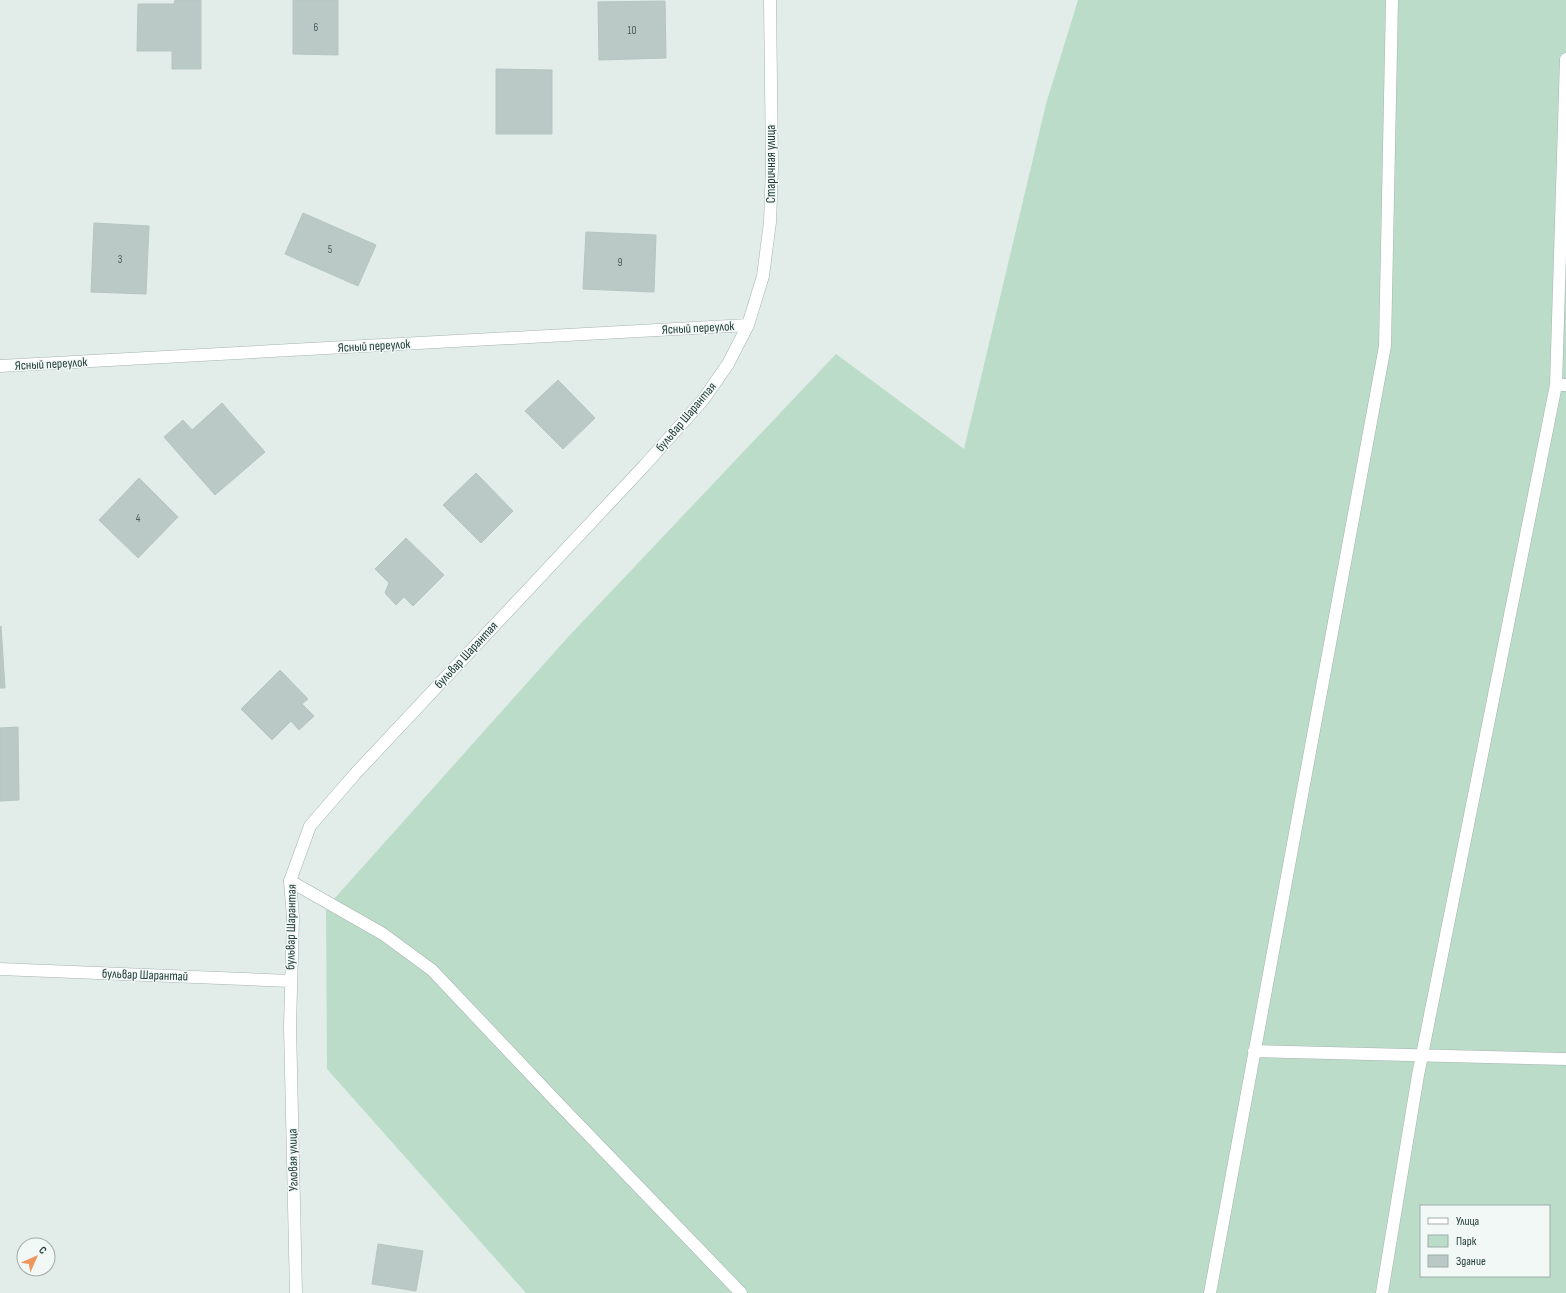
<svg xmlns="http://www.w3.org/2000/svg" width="1566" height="1293" font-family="'Sofia Sans Condensed',sans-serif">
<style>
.green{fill:#bbdcc9;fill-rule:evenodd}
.building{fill:#bac9c5;stroke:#b5c5c1}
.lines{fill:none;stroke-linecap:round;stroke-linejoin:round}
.service-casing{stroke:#a5b4b1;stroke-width:13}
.minor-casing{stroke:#a5b4b1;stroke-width:13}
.service{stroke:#fff;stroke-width:12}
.minor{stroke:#fff;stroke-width:12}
.labels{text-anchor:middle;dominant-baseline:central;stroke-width:3;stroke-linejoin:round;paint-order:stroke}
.number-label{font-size:11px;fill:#485f5c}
.street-label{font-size:13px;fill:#223c39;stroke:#f2f8f6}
</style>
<rect width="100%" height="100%" fill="#e2ece9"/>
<path class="green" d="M 1078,0 L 1566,0 L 1566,1293 L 526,1293 L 327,1069 L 326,908 L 569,636 L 836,354 L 964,449 L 1046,104 ZM 1421,1206 L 1549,1206 L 1549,1276 L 1421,1276 Z"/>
<path class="building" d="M 175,0 L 201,0 L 201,69 L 172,69 L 172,51 L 137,51 L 138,4 L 174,4 Z
M 293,0 L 338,0 L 338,55 L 293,54 Z
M 665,1 L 666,58 L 599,60 L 598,2 Z
M 496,69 L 552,70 L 552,134 L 496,134 Z
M 303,213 L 376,245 L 358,286 L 285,254 Z
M 94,223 L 149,226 L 146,294 L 91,292 Z
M 586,232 L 656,235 L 654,292 L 583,289 Z
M 558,380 L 595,418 L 563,449 L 525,411 Z
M 222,403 L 265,452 L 215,495 L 164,437 L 183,420 L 192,430 Z
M 476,473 L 513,511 L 481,543 L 443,505 Z
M 139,478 L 178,517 L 138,558 L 99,520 Z
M 406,538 L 444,575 L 413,606 L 404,597 L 396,605 L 385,593 L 389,583 L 375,569 Z
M 1,626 L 5,688 L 0,688 L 0,627 Z
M 280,670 L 308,699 L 302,704 L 314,716 L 299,730 L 291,721 L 272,740 L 241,709 Z
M 18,727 L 19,800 L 0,801 L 0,728 Z
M 378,1244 L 423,1251 L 416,1291 L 372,1284 Z"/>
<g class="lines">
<defs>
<path id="service" d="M 290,881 L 383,934 L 432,970 L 555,1100 L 741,1293"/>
<path id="minor" d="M 0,366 L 748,325
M 1556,385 L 1566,59
M 0,969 L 290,981
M 1254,1051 L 1566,1059
M 296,1293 L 290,1026 L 293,917 L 290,881 L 310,826 L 355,774 L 644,466 L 703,400 L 728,364 L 748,325 L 763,276 L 770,222 L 772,167 L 770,0
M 1210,1293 L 1385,346 L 1392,0
M 1382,1293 L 1418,1075 L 1556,385 L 1566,385"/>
</defs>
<use href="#service" class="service-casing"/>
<use href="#minor" class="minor-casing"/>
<use href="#service" class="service"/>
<use href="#minor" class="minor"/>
</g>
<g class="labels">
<g class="number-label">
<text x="316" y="27">6</text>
<text x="632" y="30">10</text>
<text x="330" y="249">5</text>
<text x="120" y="259">3</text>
<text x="620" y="262">9</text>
<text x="138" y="518">4</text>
</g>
<g class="street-label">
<text transform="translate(771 164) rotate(-90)">Старичная улица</text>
<text transform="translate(698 328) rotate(-3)">Ясный переулок</text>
<text transform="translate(374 346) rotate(-3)">Ясный переулок</text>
<text transform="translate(51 364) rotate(-3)">Ясный переулок</text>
<text transform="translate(686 417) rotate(-50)">бульвар Шарантая</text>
<text transform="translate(466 655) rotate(-47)">бульвар Шарантая</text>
<text transform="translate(291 927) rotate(-89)">бульвар Шарантая</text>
<text transform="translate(145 975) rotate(2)">бульвар Шарантай</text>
<text transform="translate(293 1160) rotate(-91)">Угловая улица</text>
</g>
</g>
<rect x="1420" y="1205" width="130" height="72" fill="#f2f8f6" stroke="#9fadaa"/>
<rect x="1428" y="1218" width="20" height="6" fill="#ffffff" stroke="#9fadaa"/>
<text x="1456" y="1225" font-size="12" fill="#223c39">Улица</text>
<rect x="1428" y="1235" width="20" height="12" fill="#bbdcc9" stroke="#9fadaa"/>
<text x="1456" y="1245" font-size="12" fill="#223c39">Парк</text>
<rect x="1428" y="1255" width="20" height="12" fill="#bac9c5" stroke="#9fadaa"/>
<text x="1456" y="1265" font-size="12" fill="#223c39">Здание</text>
<g transform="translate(36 1257) rotate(45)"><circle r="19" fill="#f2f8f6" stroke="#9fadaa"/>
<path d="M0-3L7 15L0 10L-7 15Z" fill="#ee965e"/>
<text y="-6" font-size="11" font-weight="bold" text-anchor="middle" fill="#223c39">С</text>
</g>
</svg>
